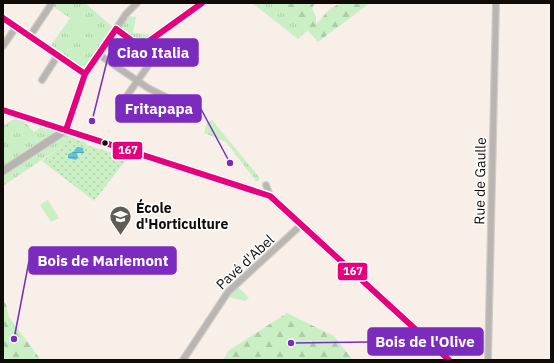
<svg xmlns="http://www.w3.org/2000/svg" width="554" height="363" font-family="'IBM Plex Sans',sans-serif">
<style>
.grass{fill:url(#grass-tufts)}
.forest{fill:url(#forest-firs)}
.park{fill:url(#park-dots)}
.garden{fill:#caefc5}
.water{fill:url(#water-rules)}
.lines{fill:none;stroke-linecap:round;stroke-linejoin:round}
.street-casing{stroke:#d1cbc6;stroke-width:8}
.secondary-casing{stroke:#d1cbc6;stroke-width:9}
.street{stroke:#b9b5b3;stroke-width:5.5}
.secondary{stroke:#b8b4b2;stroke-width:7}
.bus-1-casing{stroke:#fff;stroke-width:9}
.bus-1{stroke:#e5007d;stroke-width:6}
.bus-dot{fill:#100b07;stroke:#fff;stroke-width:1.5}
.labels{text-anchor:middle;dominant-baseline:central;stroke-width:3;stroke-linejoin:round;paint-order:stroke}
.street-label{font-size:14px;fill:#100b07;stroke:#fff}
.poi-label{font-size:14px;font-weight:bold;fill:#100b07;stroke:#fff;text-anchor:start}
.leader{fill:none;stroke:#7b2cbf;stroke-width:1.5}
.callout-dot{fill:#7b2cbf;stroke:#fff;stroke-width:1.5}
.callout{fill:#7b2cbf;stroke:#7b2cbf;stroke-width:1.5}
.callout-label{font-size:15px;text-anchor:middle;font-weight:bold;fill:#fff}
.line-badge{stroke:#fff;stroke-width:1.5}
.badge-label{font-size:11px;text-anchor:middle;font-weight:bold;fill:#fff}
</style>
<defs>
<pattern id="grass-tufts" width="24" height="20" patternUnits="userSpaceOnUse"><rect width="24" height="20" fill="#caefc5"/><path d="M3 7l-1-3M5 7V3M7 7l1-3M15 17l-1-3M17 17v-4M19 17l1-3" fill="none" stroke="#accca8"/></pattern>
<pattern id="forest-firs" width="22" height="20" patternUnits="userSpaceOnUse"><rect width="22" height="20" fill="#caefc5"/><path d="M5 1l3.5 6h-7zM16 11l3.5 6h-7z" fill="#accca8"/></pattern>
<pattern id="park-dots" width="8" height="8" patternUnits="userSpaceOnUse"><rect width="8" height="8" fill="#caefc5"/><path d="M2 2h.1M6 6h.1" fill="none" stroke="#accca8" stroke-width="1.8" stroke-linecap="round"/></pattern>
<pattern id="water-rules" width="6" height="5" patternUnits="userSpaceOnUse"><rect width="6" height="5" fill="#64c1db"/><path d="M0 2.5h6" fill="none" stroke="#56a4ba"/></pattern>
</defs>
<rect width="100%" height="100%" fill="#f8efe8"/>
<path class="grass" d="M 52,3 L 85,3 L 114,28 L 86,68 L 81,68 L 50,47 L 70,18 L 51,5 Z
M 252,3 L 288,3 L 287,8 L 308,30 L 298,39 Z
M 129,16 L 136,17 L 133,33 L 155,35 L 147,41 L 137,41 L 120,28 Z
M 14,119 L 25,122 L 34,132 L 46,124 L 75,133 L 73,139 L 3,186 L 3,126 Z
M 212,120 L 259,177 L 259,181 L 256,181 L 226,142 L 204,133 L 207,122 Z"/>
<path class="forest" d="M 287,3 L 315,3 L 312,8 L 316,17 L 316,24 C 321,20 323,16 327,12 C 338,0 355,3 370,3 L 318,42 L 287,8 Z
M 3,301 L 6,304 L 9,317 L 41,360 L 3,360 Z
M 287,313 L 334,336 L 353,360 L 223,360 L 228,351 Z"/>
<path class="park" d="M 73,138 L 85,142 L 87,145 L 109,152 L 115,151 L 126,154 L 126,160 L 94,201 L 42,161 Z"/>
<path class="garden" d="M 78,19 L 86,24 L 75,40 L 67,34 Z
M 48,200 L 59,218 L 51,222 L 40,205 Z
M 238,287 L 249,298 L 245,301 L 228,297 Z"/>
<path class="water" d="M 77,147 L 83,148 L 84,153 L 77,153 L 78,157 L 76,160 L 68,158 L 68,154 L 73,152 Z"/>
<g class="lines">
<defs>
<path id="street" d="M 3,18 L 85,74
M 116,29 L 126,14 L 137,3
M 30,36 L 52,3
M 3,46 L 16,27
M 98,54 L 148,88 L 170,99 L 165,118
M 42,80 L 58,55
M 119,103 L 124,100 L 150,63
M 266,185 L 270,196
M 183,360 L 228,292 L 301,225
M 488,360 L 496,3"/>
<path id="secondary" d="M 3,110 L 270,196 L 449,360
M 66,130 L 85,74 L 116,29 L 135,43 L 145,44 L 202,3
M 3,171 L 66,130"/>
</defs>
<use href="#street" class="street-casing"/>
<use href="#secondary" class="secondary-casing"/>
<use href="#street" class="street"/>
<use href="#secondary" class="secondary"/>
<defs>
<path id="bus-1" d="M 3,18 L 85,74
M 116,29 L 135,43 L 145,44 L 202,3
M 3,110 L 270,196 L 449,360
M 66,130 L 85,74 L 116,29"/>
</defs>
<use href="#bus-1" class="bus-1-casing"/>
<use href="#bus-1" class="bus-1"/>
</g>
<defs>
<symbol id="university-pin" viewBox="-11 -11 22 30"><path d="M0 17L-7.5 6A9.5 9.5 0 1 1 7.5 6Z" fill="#615b56" stroke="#fff"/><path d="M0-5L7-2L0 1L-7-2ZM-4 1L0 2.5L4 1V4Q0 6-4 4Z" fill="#fff"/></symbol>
</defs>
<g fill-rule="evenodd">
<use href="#university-pin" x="108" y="204" width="25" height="34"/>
</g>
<circle class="bus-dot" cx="105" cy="143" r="3.5"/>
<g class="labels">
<g class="street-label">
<text transform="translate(480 181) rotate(-89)">Rue de Gaulle</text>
<text transform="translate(245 262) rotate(-43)">Pavé d'Abel</text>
</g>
<g class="poi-label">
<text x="136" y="208">École<tspan x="136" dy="16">d'Horticulture</tspan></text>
</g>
</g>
<path class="leader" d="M92 121L109 53M230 163L201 109M14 339L29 261M291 343L368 342"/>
<g class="callout-dot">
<circle cx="92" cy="121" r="4"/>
<circle cx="230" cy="163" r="4"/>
<circle cx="14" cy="339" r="4"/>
<circle cx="291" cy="343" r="4"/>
</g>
<g class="callout">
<rect x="109" y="39" width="89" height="27" rx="4"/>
<rect x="116" y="95" width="85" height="27" rx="4"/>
<rect x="29" y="247" width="147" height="27" rx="4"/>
<rect x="368" y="328" width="115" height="27" rx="4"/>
</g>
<g class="callout-label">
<text x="153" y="58">Ciao Italia</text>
<text x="159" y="114">Fritapapa</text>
<text x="103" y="266">Bois de Mariemont</text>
<text x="425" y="347">Bois de l'Olive</text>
</g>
<g class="line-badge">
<rect x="112" y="141" width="31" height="19" rx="4" fill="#e5007d"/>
<rect x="337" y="262" width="31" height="19" rx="4" fill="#e5007d"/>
</g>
<g class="badge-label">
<text x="128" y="154">167</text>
<text x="353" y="275">167</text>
</g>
<rect width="554" height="363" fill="none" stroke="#100b07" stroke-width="8"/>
</svg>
